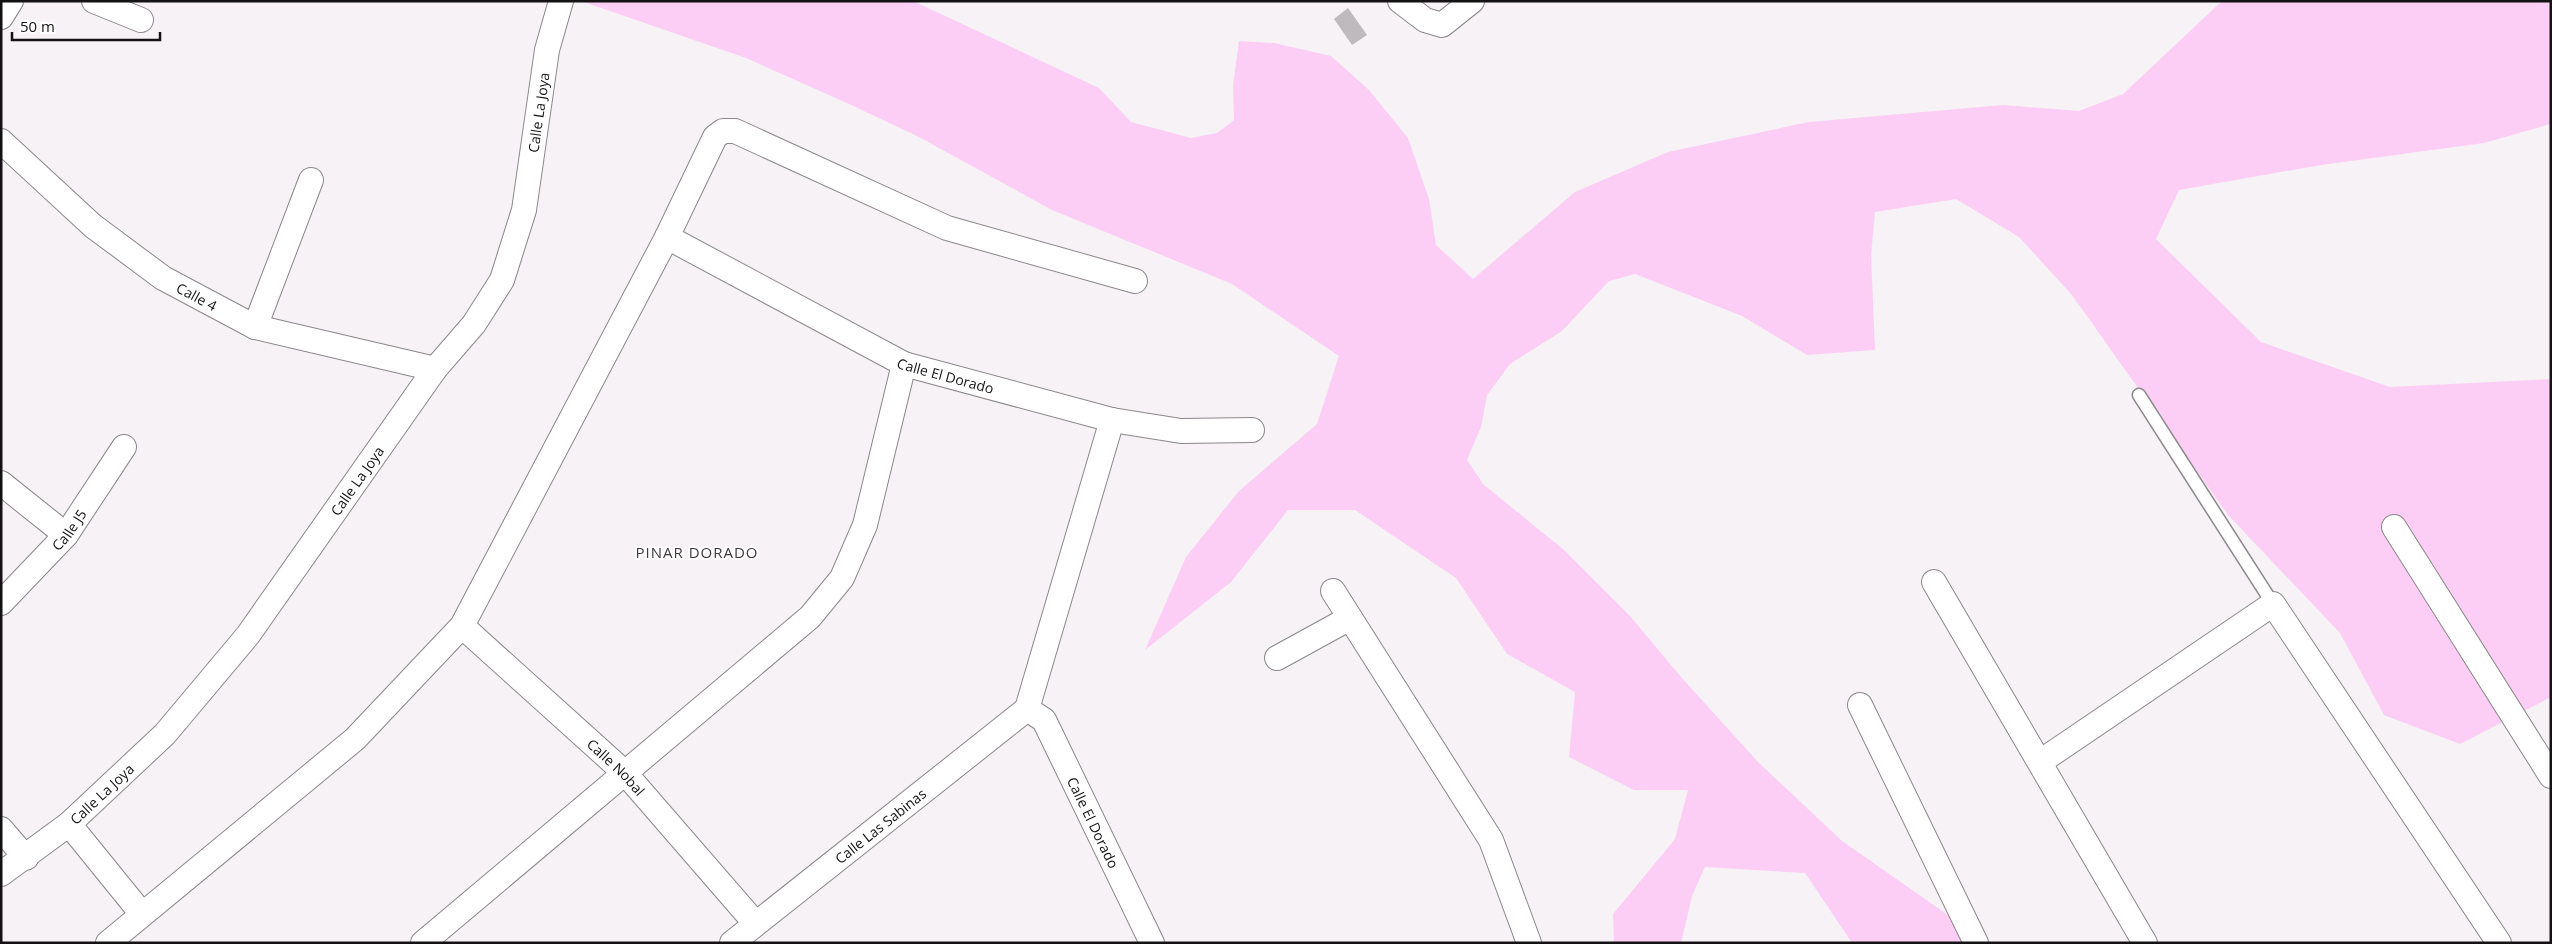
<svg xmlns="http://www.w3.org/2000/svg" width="2552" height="944" font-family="'Open Sans',sans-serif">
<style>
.green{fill:#fccef5}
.building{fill:#bebabe}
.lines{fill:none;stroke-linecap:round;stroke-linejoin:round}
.lane-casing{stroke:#8b878a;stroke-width:15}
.street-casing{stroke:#8b878a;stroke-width:26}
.lane{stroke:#fff;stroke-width:12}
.street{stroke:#fff;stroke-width:24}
.labels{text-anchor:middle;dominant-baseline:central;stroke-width:4;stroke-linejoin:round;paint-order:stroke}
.street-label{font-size:14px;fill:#141214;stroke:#fff}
.neighbourhood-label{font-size:15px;letter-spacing:1px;fill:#3e3a3d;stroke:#fff}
</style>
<rect width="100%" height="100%" fill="#f7f2f6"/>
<path class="green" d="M 581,1 L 913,1 L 1099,88 L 1131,122 L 1191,138 L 1217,133 L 1234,120 L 1233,85 L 1239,41 L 1274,43 L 1331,56 L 1369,90 L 1408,138 L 1429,199 L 1436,245 L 1473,279 L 1575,192 L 1668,152 L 1809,122 L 2003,105 L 2079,111 L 2123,94 L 2222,1 L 2551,1 L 2551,124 L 2484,143 L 2321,165 L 2179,190 L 2156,239 L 2261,342 L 2390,387 L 2551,379 L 2551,697 L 2460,744 L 2384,715 L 2340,633 L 2228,515 L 2072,295 L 2019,237 L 1956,199 L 1875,212 L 1871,255 L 1875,350 L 1807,355 L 1742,316 L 1635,274 L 1609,281 L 1562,331 L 1510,364 L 1487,395 L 1481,427 L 1467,460 L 1484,485 L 1563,549 L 1630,616 L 1681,677 L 1758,762 L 1842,841 L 1988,943 L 1852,943 L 1805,873 L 1705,867 L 1692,896 L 1681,943 L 1614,943 L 1613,914 L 1675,839 L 1688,790 L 1634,790 L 1569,757 L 1575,692 L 1507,654 L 1456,578 L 1355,510 L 1288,510 L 1231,582 L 1145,650 L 1186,557 L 1239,491 L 1317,424 L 1339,356 L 1232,284 L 1052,210 L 919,137 L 847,103 L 746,58 Z"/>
<path class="building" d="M 1348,8 L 1367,35 L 1352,45 L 1334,19 Z"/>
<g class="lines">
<defs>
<path id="lane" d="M 2139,395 L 2273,604"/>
<g id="street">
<path d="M 94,1 L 141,20"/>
<path d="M 1400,1 L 1425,20 L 1442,25 L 1472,1"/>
<path d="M 1,17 L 11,1"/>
<path id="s1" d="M 1,141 L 93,226 L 163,278 L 255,327 L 435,369"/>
<path id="s2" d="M 667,237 L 904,364 L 1112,420 L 1181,431 L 1252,430"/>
<path d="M 255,327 L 311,180"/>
<path d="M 1,483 L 66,535"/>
<path d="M 2394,527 L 2551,776"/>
<path d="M 1934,582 L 2145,943"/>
<path d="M 1333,591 L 1491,840 L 1529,943"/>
<path id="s3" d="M 1,603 L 66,535 L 124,447"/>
<path id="s4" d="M 462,626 L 625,773 L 755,923"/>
<path d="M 1277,658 L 1350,618"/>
<path d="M 1860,705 L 1976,943"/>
<path d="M 1027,709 L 1112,420"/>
<path id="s5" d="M 1027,709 L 1044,720 L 1152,943"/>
<path d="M 2040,762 L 2273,604 L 2499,943"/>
<path d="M 69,824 L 142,914"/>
<path d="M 1,829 L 26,858"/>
<path id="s6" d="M 1,874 L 69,824 L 165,734 L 248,635 L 435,369 L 474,324 L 502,280 L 524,210 L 547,50 L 561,1"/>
<path d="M 108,943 L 355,739 L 462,626 L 667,237 L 715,137 L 723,131 L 735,131 L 947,228 L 1135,281"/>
<path d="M 423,943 L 810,617 L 842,578 L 865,525 L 904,364"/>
<path id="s7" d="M 732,943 L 1027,709"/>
</g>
</defs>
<use href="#lane" class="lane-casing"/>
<use href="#street" class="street-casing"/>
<use href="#lane" class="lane"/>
<use href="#street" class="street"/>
</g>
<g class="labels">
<g class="street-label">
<text stroke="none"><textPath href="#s6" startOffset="954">Calle La Joya</textPath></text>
<text stroke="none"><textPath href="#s1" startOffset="251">Calle 4</textPath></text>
<text stroke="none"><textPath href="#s2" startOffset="312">Calle El Dorado</textPath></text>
<text stroke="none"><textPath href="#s6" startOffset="534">Calle La Joya</textPath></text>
<text stroke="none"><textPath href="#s3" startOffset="100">Calle J5</textPath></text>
<text stroke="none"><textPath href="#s4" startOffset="209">Calle Nobal</textPath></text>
<text stroke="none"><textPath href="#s6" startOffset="129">Calle La Joya</textPath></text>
<text stroke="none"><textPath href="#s5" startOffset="134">Calle El Dorado</textPath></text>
<text stroke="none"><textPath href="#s7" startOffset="189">Calle Las Sabinas</textPath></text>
</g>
<g class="neighbourhood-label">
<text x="697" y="552">PINAR DORADO</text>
</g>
</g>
<rect width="2552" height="944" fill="none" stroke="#141214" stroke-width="5"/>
<path d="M12 32v8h148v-8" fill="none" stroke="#141214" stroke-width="2.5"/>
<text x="20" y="32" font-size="15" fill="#141214" stroke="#ffffff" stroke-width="4" paint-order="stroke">50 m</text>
</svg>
